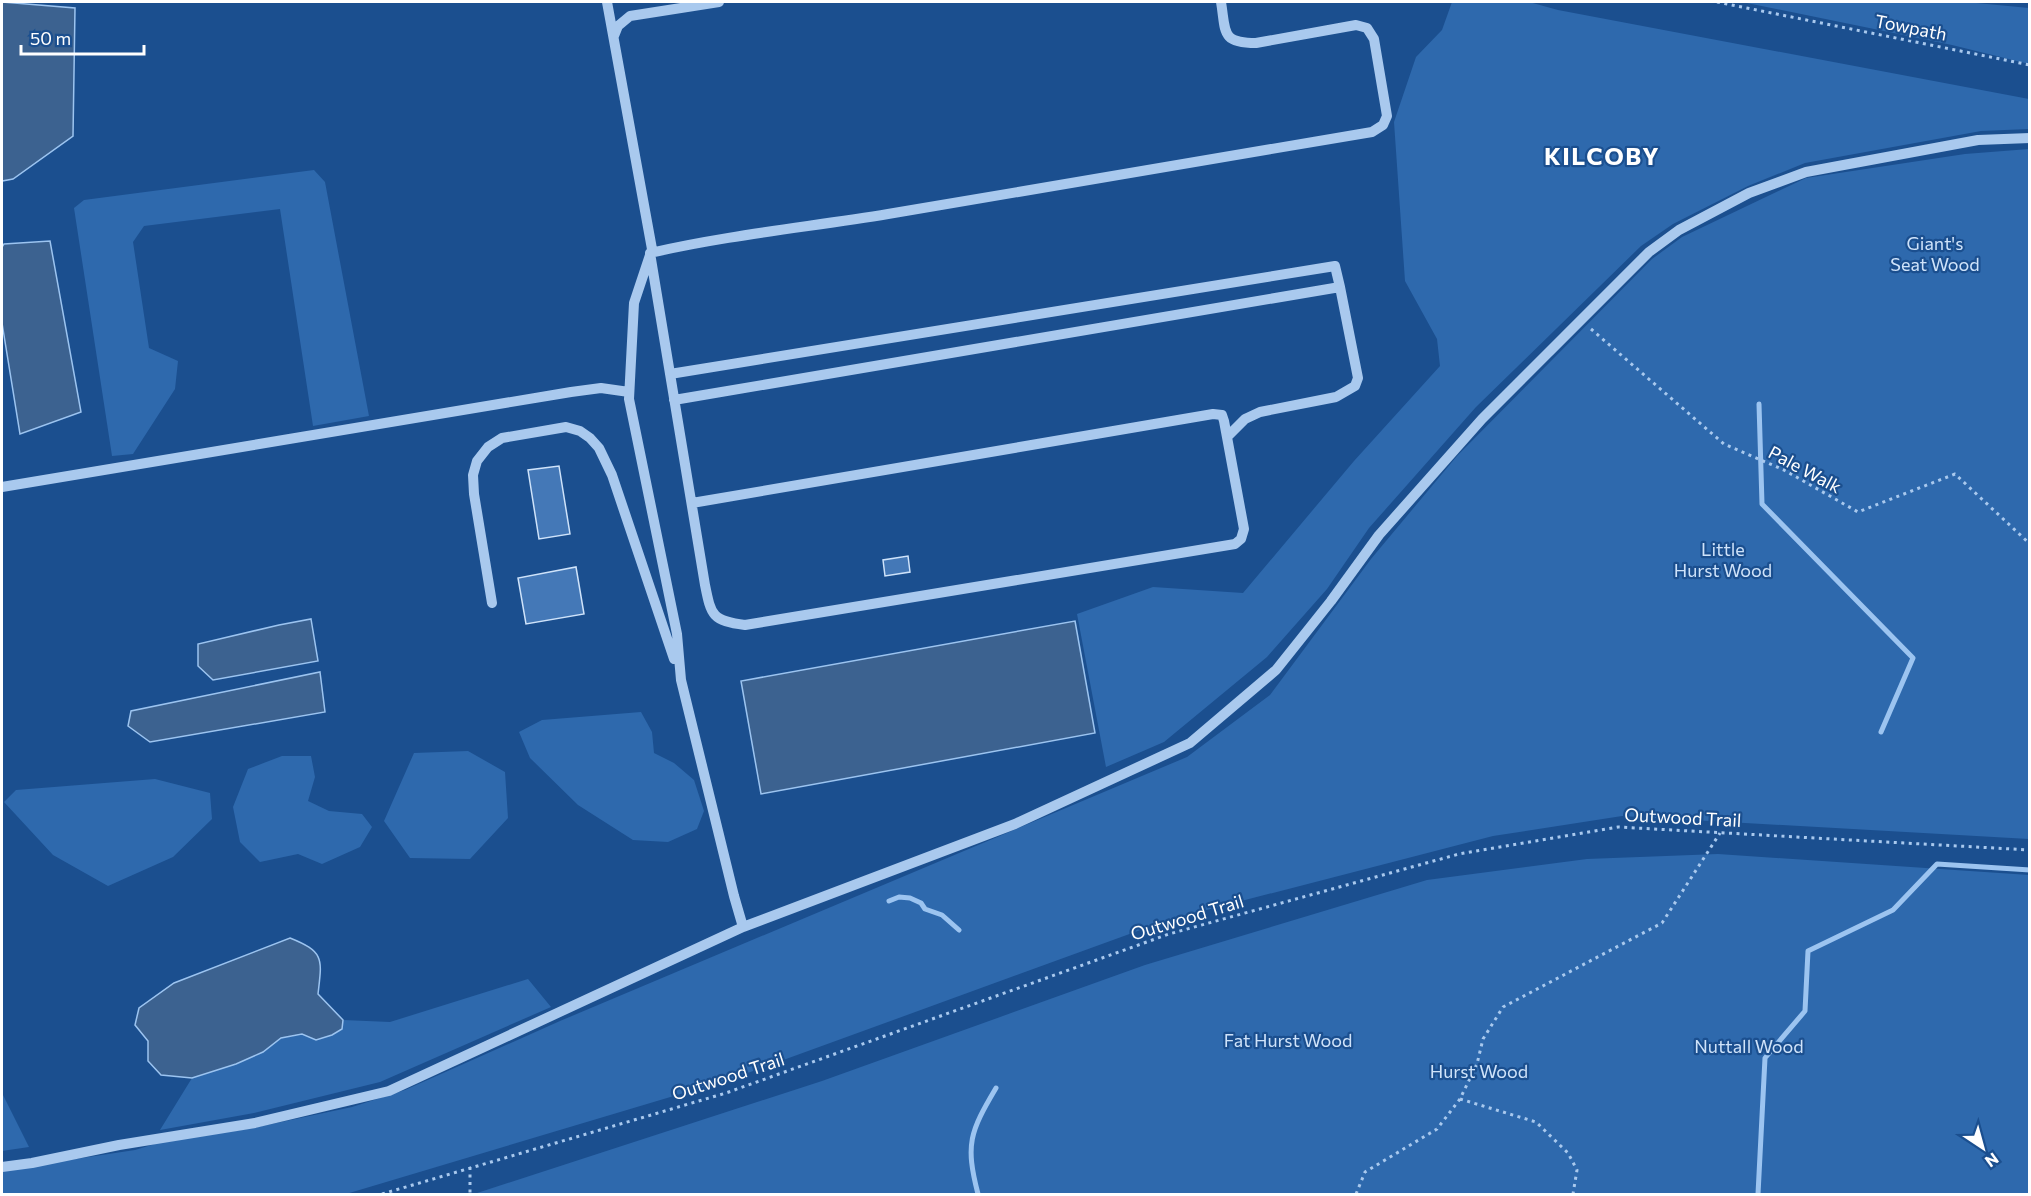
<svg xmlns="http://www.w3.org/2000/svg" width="2031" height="1196" font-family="Commissioner,sans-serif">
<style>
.green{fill:#2e69ad}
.water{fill:#3c6290;stroke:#9cc4f0;stroke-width:1.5}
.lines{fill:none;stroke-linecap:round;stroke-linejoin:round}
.stream{stroke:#9cc4f0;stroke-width:5}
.building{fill:#4478b7;stroke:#cfe3fa;stroke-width:1.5}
.path{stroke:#a9c9ee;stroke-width:3;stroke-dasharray:3 4.5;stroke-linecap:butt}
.minor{stroke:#a9c9ee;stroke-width:10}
.labels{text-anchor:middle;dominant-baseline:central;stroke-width:4.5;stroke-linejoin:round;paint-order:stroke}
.street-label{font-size:18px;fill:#fff;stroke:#1b4f8f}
.park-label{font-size:18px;fill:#cfe3fa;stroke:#1b4f8f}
.district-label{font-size:24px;font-weight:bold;letter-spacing:1.5px;fill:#fff;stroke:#1b4f8f}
</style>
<rect width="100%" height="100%" fill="#1b4f8f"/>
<path class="green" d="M 1452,2 L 1529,2 L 1558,10 L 2029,99 L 2029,129 L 1981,131 L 1805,163 L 1748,186 L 1673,224 L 1641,246 L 1476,407 L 1369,528 L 1327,589 L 1267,657 L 1164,742 L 1106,767 L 1077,614 L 1153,587 L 1243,593 L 1354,461 L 1440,366 L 1437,339 L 1405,281 L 1394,122 L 1416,57 L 1442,30 Z
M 1742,2 L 1966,2 L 2029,8 L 2029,64 L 1952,45 Z
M 2029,149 L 2029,839 L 1622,816 L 1493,836 L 1168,920 L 734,1078 L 346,1194 L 2,1194 L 2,1170 L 135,1150 L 158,1143 L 253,1128 L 352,1107 L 405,1090 L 560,1021 L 1187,757 L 1270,695 L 1371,559 L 1457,456 L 1652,259 L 1682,237 L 1806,178 L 1965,154 Z
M 314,170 L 325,182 L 369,416 L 313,426 L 280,209 L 144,226 L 133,242 L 149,348 L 178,361 L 175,389 L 133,454 L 112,456 L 74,208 L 84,200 Z
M 641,712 L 652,732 L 654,753 L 674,763 L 694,780 L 704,811 L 697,829 L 668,842 L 633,840 L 578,805 L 530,758 L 519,732 L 542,720 Z
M 468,751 L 505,772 L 508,818 L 470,859 L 410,858 L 384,821 L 414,753 Z
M 282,756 L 311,756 L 315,777 L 308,801 L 329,811 L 362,814 L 372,827 L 360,847 L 322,864 L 298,854 L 260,862 L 240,842 L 233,807 L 248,769 Z
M 155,779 L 210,793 L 212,819 L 173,857 L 108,886 L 53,855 L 4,802 L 16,790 Z
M 1718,854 L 2029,875 L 2029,1194 L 474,1194 L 822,1081 L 1145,965 L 1427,880 L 1587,859 Z
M 528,979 L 551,1007 L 380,1082 L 254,1113 L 160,1130 L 192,1078 L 236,1064 L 263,1052 L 281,1038 L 341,1029 L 343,1020 L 390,1022 Z
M 2,1093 L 29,1147 L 2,1151 Z"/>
<path class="water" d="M 2,2 L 75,8 L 73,136 L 13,179 L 2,181 Z
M 50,241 L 81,412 L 20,434 L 2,323 L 2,247 L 4,244 Z
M 311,619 L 318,661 L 213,680 L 198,666 L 198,644 L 279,625 Z
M 1075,621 L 1095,733 L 761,794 L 741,681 Z
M 320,672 L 325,712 L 150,742 L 128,726 L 131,711 Z
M 290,938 C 325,952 322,959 318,994 L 343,1020 L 342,1029 L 332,1035 L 316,1040 L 302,1034 L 281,1038 L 263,1052 L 236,1064 L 192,1078 L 161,1075 L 148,1061 L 148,1041 L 135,1025 L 139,1008 L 174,983 Z"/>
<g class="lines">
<path class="stream" d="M 1759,404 L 1762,504 L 1913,658 L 1881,732
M 889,901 L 899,897 L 910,898 L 921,903 L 925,909 L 942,915 L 959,930
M 978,1194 C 965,1144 970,1132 996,1088
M 1758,1194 L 1765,1058 L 1805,1011 L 1808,951 L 1893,910 L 1937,864 L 2030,870"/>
</g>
<path class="building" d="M 559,466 L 570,534 L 539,539 L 528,470 Z
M 908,556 L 910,572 L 885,576 L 883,560 Z
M 576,567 L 584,614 L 526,624 L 518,578 Z"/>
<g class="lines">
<path class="path" d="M 1717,2 L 2030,65
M 1591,329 L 1724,444 L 1784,470 L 1858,512 L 1955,474 L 2030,544
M 1460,1099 L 1536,1122 L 1568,1153 L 1577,1170 L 1573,1194
M 470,1167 L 470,1194
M 382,1194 L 726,1093 L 1169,934 L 1459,854 L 1618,827 L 2030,850
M 1356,1194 L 1365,1172 L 1437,1129 L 1460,1099 L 1477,1064 L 1483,1039 L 1503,1007 L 1662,923 L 1720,833"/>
<path class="minor" d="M 607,2 L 652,249 L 634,303 L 629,399 L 677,634 L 681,680 L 734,896 L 743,927
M 614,36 L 618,26 L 630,16 L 719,2
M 670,374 L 1335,266 L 1340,287
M 674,400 L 1340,287 L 1358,378 L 1355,386 L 1336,397 L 1260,412 L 1245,419 L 1227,437
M 2,487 L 571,392 L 601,388 L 629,392
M 692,503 L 1213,414 L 1222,415 L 1224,421 L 1244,529 L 1241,539 L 1235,544 L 745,625 C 712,621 711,615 705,585 C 687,474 668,364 650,253 C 728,235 809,227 888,214 C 1049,186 1210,158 1372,132 L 1383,125 L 1387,116 L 1374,39 L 1367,28 L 1356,25 L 1256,43 C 1220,43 1226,31 1221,2
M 492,603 L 474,494 L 473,475 L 477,461 L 488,447 L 502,438 L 566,427 L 580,431 L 590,438 L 599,448 L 612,475 L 674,659
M 2,1167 L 32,1163 L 119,1145 L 255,1123 L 389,1091 L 743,927 L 1015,824 L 1190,743 L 1276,670 L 1331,601 L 1379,535 L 1482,419 L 1649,252 L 1679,230 L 1749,193 L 1806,172 L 1978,140 L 2030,138"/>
</g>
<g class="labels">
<g class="street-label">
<text transform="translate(1911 27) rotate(11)">Towpath</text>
<text transform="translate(1805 469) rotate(28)">Pale Walk</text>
<text transform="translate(1683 817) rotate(3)">Outwood Trail</text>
<text transform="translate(1187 917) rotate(-17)">Outwood Trail</text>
<text transform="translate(728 1076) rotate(-18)">Outwood Trail</text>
</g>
<g class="park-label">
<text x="1935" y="243">Giant's<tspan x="1935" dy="21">Seat Wood</tspan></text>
<text x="1723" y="549">Little<tspan x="1723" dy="21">Hurst Wood</tspan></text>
<text x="1288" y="1040">Fat Hurst Wood</text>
<text x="1749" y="1046">Nuttall Wood</text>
<text x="1479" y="1071">Hurst Wood</text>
</g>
<g class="district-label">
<text x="1602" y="155">KILCOBY</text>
</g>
</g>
<rect width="2031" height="1196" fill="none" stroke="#ffffff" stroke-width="6"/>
<g transform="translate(1983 1148) rotate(144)" stroke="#1b4f8f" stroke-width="4.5" paint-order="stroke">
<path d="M0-4.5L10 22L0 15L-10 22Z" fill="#ffffff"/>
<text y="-9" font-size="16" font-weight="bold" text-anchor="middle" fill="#ffffff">N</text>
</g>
<path d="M21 45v9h123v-9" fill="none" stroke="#ffffff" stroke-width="3"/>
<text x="30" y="45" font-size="18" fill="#ffffff" stroke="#1b4f8f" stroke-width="4.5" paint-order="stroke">50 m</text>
</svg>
